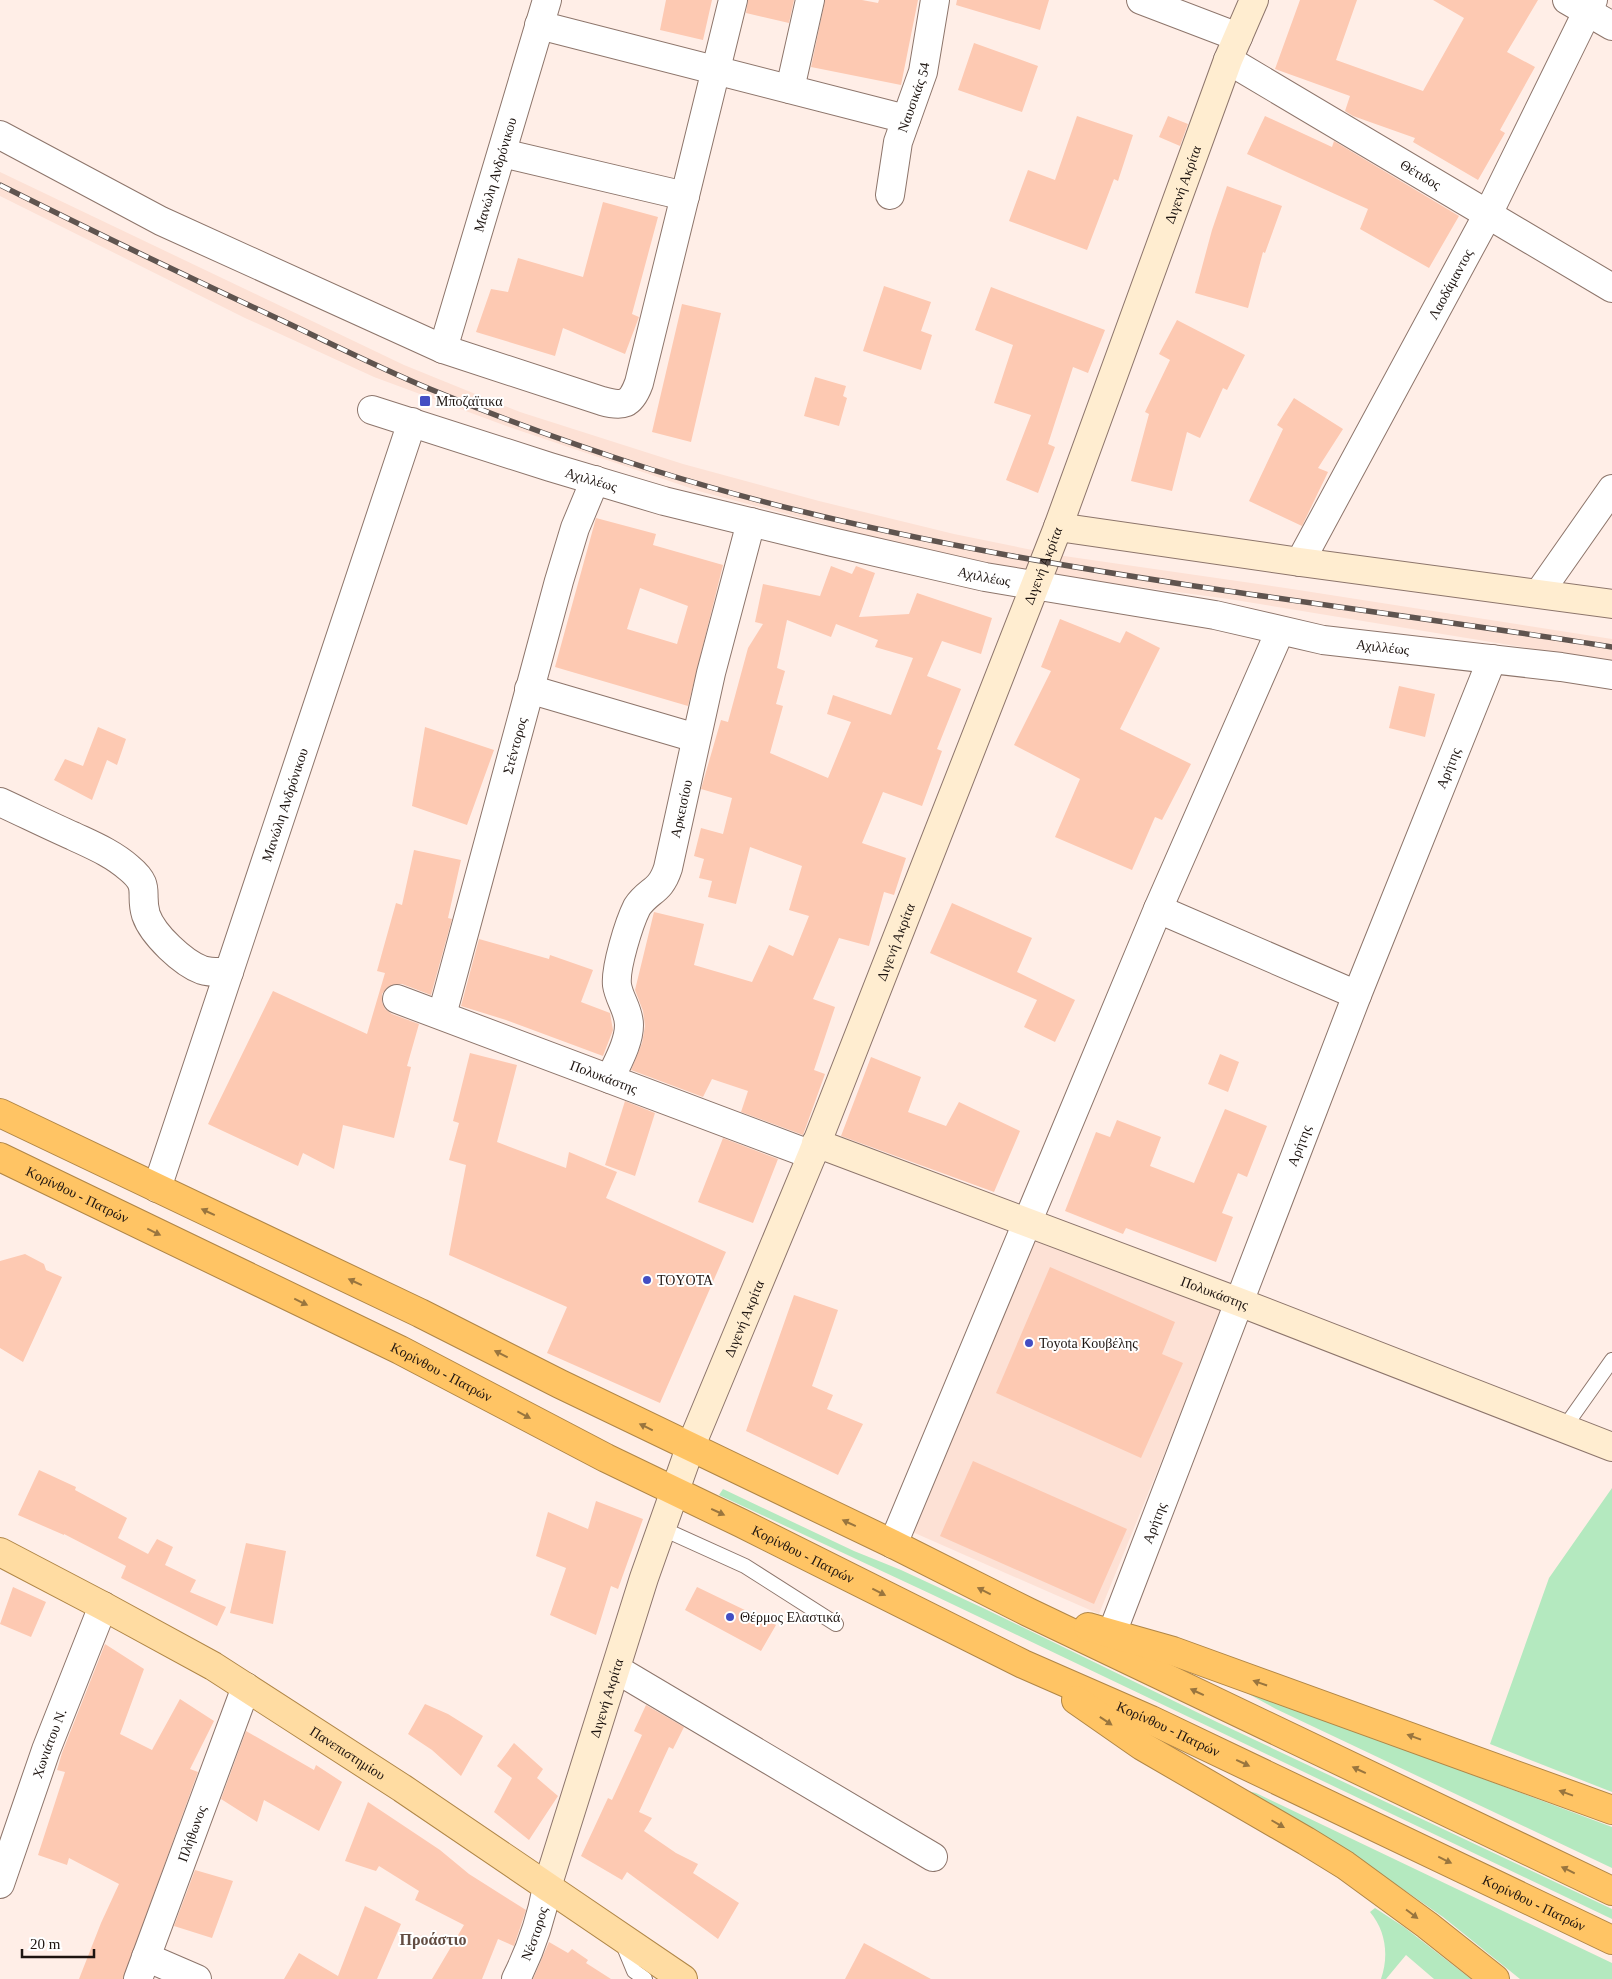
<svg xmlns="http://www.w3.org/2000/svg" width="1612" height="1979" font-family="Georgia,serif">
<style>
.built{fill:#fde1d5}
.green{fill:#b4e9bf}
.building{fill:#fdc9b2;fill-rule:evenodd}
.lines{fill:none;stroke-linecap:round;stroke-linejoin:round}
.lane-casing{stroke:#8d756b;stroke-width:16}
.street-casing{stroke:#8d756b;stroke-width:30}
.secondary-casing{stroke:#8d756b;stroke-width:30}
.primary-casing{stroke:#b08647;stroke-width:30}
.highway-casing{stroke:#b08647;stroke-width:30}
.lane{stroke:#fff;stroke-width:14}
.street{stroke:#fff;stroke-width:28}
.secondary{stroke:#ffedd0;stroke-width:28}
.primary{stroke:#ffdca2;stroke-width:28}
.highway{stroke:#ffc464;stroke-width:28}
.rail-casing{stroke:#5f544f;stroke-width:5.5}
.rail{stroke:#fff;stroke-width:4;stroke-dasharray:11;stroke-linecap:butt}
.oneway{fill:#99753e}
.poi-dot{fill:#444ec3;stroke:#fff;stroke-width:2}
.labels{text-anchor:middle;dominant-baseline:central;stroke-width:4;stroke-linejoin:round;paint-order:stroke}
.street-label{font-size:14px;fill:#1d1410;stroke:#fff}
.poi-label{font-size:14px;fill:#1d1410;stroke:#fff;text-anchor:start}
.quarter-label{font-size:16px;font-weight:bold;fill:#634d43;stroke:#fff}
</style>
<rect width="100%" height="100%" fill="#ffeee7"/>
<path class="built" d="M 0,172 L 404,365 L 520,412 L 683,464 L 819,501 L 954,534 L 1057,555 L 1292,589 L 1612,639 L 1612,662 L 1229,599 L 1050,575 L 849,534 L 825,524 L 702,492 L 509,427 L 374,377 L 245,318 L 0,196 Z
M 1032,1234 L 1224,1307 L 1099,1614 L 908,1530 Z"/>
<path class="green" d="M 1612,1488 L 1612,1792 L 1490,1744 L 1549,1578 Z
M 723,1489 L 854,1551 L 901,1570 L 983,1608 L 1219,1723 L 1612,1909 L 1612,1919 L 931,1594 L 719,1495 Z
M 1246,1690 L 1612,1827 L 1612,1868 L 1276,1709 L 1245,1692 Z
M 1248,1791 L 1256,1793 L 1612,1963 L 1612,1979 L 1520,1979 L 1443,1917 L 1407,1892 L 1345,1850 Z
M 1375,1908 L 1404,1927 L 1471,1979 L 1434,1979 L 1406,1955 L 1386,1979 L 1381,1979 C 1389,1956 1386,1931 1370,1912 Z"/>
<path class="building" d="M 666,0 L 712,0 L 703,40 L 660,30 Z
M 748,0 L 794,0 L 789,23 L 746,13 Z
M 825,0 L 862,0 L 878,3 L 879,0 L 918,0 L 901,85 L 811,67 Z
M 957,0 L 1049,0 L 1040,30 L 956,5 Z
M 1300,0 L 1357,0 L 1336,60 L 1423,91 L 1464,18 L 1433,0 L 1538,0 L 1507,52 L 1535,67 L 1500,130 L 1505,133 L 1478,180 L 1413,142 L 1415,138 L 1353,116 L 1345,111 L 1350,96 L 1275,69 Z
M 974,43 L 1038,66 L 1022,112 L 958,90 Z
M 1077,116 L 1133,135 L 1118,181 L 1114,179 L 1087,250 L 1009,221 L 1028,170 L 1055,180 Z
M 1168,116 L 1188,124 L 1180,146 L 1159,137 Z
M 1265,116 L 1332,147 L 1334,141 L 1459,216 L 1429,268 L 1360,229 L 1368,209 L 1247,154 Z
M 1227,186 L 1282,206 L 1265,253 L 1263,252 L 1248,308 L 1195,293 L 1212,230 Z
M 603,202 L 658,217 L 632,314 L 639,317 L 625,354 L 563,328 L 555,356 L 476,332 L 491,289 L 508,292 L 518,258 L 583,277 Z
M 884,286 L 931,302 L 921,331 L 932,335 L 921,370 L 863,351 Z
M 991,287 L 1105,330 L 1088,373 L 1073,367 L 1048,444 L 1055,447 L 1038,493 L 1006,480 L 1031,415 L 994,403 L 1013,345 L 975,330 Z
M 682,304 L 721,313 L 691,442 L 652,432 Z
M 1177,320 L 1245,355 L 1227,390 L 1223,388 L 1200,438 L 1187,432 L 1172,491 L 1131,481 L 1149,414 L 1145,412 L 1170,360 L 1159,354 Z
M 815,377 L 846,386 L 843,396 L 847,398 L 839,426 L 804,416 Z
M 1294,398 L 1343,429 L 1318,468 L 1328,472 L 1302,526 L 1249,501 L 1283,429 L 1277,425 Z
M 596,518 L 656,534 L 653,545 L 723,565 L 688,706 L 555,667 ZM 640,588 L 688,606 L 677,644 L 627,629 Z
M 831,566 L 852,574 L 856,566 L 875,573 L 859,617 L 909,614 L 917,593 L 992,618 L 981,654 L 942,641 L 927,676 L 961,689 L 937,749 L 942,751 L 922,806 L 883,792 L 862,843 L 906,858 L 894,895 L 884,892 L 869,946 L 839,938 L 813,999 L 835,1007 L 814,1070 L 825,1074 L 803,1135 L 741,1112 L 748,1091 L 712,1079 L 703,1097 L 631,1070 L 642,1043 L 645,1026 L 643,1011 L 635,990 L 654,912 L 704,924 L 694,965 L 752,982 L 769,945 L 793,956 L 809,916 L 789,910 L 802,866 L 750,847 L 736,904 L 708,897 L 712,881 L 699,878 L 704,859 L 694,856 L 701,828 L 723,834 L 732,798 L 701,789 L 721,720 L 728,722 L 748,648 L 763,624 L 755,622 L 763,584 L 820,596 ZM 787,620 L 831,637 L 836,624 L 878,640 L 875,647 L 913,658 L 891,715 L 833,695 L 827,714 L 851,722 L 828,778 L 770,753 L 783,706 L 776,704 L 785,671 L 777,668 Z
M 1060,619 L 1120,643 L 1126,631 L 1160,648 L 1120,729 L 1191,764 L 1162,820 L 1155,817 L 1132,870 L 1055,837 L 1080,779 L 1014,745 L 1051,671 L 1041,667 Z
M 1399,686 L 1435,694 L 1425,737 L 1389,728 Z
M 98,727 L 126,739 L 117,765 L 107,760 L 92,800 L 54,780 L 65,759 L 83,766 Z
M 425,727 L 494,750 L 467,825 L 412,806 Z
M 414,850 L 461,860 L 448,918 L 452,919 L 431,995 L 402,984 L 395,984 L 388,987 L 382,994 L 382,1002 L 385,1009 L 392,1014 L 419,1024 L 407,1066 L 411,1067 L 394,1138 L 343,1125 L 334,1169 L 303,1153 L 298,1166 L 208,1124 L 273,991 L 367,1034 L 385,973 L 377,971 L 396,903 L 402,905 Z
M 952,903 L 1032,938 L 1017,972 L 1075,1000 L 1055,1042 L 1024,1027 L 1037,1000 L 930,953 Z
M 479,939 L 549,959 L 550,955 L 593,970 L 581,1002 L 610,1013 L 613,1030 L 603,1056 L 506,1020 L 461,1006 Z
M 470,1053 L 517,1065 L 497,1142 L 566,1168 L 569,1152 L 617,1172 L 606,1198 L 726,1252 L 660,1403 L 547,1353 L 567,1307 L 449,1255 L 466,1165 L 449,1160 L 459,1123 L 453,1121 Z
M 1220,1054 L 1239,1062 L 1228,1092 L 1208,1084 Z
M 871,1057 L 921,1077 L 908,1112 L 946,1126 L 959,1102 L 1020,1131 L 994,1192 L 841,1136 Z
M 625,1101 L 655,1113 L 635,1176 L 605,1165 Z
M 1225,1109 L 1267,1126 L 1247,1177 L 1238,1173 L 1222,1213 L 1233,1217 L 1216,1262 L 1126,1228 L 1123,1234 L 1065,1211 L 1096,1132 L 1110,1137 L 1117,1120 L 1161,1137 L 1150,1166 L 1194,1183 Z
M 723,1138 L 778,1159 L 753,1223 L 698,1202 Z
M 25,1254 L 44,1264 L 46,1270 L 62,1277 L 23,1362 L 0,1348 L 0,1261 Z
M 1050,1267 L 1175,1322 L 1162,1354 L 1183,1363 L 1141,1458 L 996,1393 Z
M 794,1295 L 838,1310 L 812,1386 L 833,1395 L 827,1409 L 863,1424 L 838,1475 L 746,1431 Z
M 973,1461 L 1127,1529 L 1094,1604 L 940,1536 Z
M 39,1470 L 76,1487 L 75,1490 L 127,1518 L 118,1538 L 148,1554 L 157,1539 L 173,1547 L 165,1565 L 196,1580 L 190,1592 L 226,1607 L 217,1626 L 121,1578 L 126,1566 L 64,1534 L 64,1535 L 18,1515 Z
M 596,1501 L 643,1519 L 618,1589 L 611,1586 L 596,1635 L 550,1615 L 566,1568 L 536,1556 L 548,1512 L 588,1529 Z
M 246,1543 L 286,1551 L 273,1624 L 230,1613 Z
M 13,1587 L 46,1602 L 31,1637 L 0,1624 Z
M 697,1587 L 776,1625 L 761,1651 L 685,1610 Z
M 105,1644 L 144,1669 L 120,1734 L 152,1750 L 180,1699 L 214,1721 L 190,1769 L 198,1772 L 123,1979 L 79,1979 L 101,1923 L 119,1884 L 69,1858 L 67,1865 L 38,1855 L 65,1772 L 57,1770 L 62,1753 Z
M 425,1704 L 448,1714 L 483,1736 L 461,1776 L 432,1750 L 408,1734 Z
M 646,1705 L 684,1727 L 673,1749 L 669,1747 L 639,1812 L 652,1818 L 644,1831 L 676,1853 L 698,1864 L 693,1873 L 739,1903 L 718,1939 L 627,1872 L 622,1880 L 581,1856 L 608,1798 L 612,1800 L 642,1735 L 634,1731 Z
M 246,1731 L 314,1770 L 316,1765 L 342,1782 L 319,1831 L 264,1800 L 257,1822 L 221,1799 Z
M 514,1743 L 543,1769 L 537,1778 L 558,1796 L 529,1840 L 494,1812 L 512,1778 L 497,1766 Z
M 368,1802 L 440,1850 L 469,1874 L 526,1910 L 514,1946 L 498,1939 L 482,1979 L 432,1979 L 464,1925 L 415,1900 L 419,1891 L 379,1866 L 376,1871 L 345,1861 Z
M 195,1870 L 233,1881 L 212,1938 L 174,1926 Z
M 365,1906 L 401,1924 L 377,1979 L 284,1979 L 299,1953 L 338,1976 Z
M 549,1942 L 568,1953 L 572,1949 L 588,1960 L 586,1963 L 611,1979 L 533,1979 Z
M 864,1943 L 931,1979 L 845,1979 Z"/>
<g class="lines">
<defs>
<path id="lane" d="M 1564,1428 L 1612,1360
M 661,1528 L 745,1566 L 836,1624
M 622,1942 L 634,1971 L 645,1979"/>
<g id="street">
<path d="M 1141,0 L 1238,37"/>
<path d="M 1567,0 L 1612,26"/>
<path d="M 539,25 L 906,119"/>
<path id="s1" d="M 1228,60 L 1612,288"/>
<path d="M 790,89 L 810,0"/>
<path d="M 0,135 L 161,221 L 443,349 L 602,401 C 623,407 631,405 639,383 L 733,0"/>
<path d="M 502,153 L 685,196"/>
<path id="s2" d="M 890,195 L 898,142 L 923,72 L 935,0"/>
<path id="s3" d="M 443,349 L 547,0"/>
<path id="s4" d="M 372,410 L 550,467 L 664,501 L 832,542 L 985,577 L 1215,615 L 1323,640 L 1561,667 L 1612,675"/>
<path id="s5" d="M 1300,562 L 1488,214 L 1593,0"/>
<path d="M 1539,593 L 1612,489"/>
<path d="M 529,689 L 696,738"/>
<path d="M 0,802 C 24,813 48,825 73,836 C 92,845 112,853 129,868 C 152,887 139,893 146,915 C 153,935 183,963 202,970 C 211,973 220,972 229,972"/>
<path d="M 1158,909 L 1357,995"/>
<path id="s6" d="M 397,999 L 812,1155"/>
<path id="s7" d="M 442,1015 L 559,581 L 575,528 L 595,480"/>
<path id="s8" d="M 610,1079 C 617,1063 629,1043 629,1025 C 629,1010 619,999 617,985 C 615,968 629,923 637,907 C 649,889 660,893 668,868 L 711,673 L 751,522"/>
<path id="s9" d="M 157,1188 L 412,422"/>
<path d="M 893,1544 L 1158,909 L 1280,631"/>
<path id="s10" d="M 1112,1633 L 1357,995 L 1492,659"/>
<path d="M 616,1669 L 933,1857"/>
<path id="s11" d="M 0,1884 L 46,1750 L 103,1606"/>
<path d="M 146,1957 L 197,1979"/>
<path id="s12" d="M 138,1979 L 246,1687"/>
<path id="s13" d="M 516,1979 C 531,1949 541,1920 547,1887"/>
</g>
<g id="secondary">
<path d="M 1058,527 L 1300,562 L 1612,604"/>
<path id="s14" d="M 816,1143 L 1239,1302 L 1612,1447"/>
<path id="s15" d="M 547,1887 L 644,1578 L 690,1448 L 812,1155 L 1058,527 L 1228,60 L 1254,0"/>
</g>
<g id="primary">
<path id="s16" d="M 0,1552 L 103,1606 L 213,1666 L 402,1788 L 683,1979"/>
</g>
<g id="highway">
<path d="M 0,1113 L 420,1313 L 560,1384 L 893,1544 L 1028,1612 L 1612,1891"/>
<path id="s17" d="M 0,1157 L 400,1350 L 606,1458 L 741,1523 L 1023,1664 L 1151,1720 L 1612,1940"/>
<path d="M 1088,1627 L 1173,1651 L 1612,1810"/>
<path d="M 1076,1700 L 1142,1746 L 1306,1841 L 1345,1865 L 1427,1925 L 1495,1979"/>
</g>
</defs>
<use href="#lane" class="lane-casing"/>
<use href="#street" class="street-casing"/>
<use href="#secondary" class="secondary-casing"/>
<use href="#primary" class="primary-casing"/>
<use href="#highway" class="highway-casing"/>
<use href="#lane" class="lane"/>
<use href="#street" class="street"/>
<use href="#secondary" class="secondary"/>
<use href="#primary" class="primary"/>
<use href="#highway" class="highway"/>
<defs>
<path id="rail" d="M 0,185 C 94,232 188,277 283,321 C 332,344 380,368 430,389 C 502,419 578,446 653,470 C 962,567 1293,596 1612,647"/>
</defs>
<use href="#rail" class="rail-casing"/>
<use href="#rail" class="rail"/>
</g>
<defs><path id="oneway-solid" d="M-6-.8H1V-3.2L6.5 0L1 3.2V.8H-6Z" transform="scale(1.25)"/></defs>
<g class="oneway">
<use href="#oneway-solid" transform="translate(208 1212) rotate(-155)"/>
<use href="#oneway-solid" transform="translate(154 1232) rotate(26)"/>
<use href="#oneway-solid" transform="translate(355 1282) rotate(-155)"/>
<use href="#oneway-solid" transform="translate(301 1302) rotate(26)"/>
<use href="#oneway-solid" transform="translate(501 1354) rotate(-153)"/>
<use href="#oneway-solid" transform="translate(524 1415) rotate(28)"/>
<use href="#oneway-solid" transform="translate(646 1427) rotate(-154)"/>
<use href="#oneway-solid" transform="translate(718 1512) rotate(25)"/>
<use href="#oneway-solid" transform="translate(849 1523) rotate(-155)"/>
<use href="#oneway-solid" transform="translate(984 1591) rotate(-153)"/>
<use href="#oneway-solid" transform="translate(879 1592) rotate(27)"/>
<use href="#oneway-solid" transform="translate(1260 1683) rotate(-161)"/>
<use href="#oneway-solid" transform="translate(1197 1692) rotate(-155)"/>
<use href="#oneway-solid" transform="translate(1106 1721) rotate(34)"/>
<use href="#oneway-solid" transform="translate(1414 1737) rotate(-160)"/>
<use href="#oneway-solid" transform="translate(1243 1763) rotate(25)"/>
<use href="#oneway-solid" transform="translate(1359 1770) rotate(-155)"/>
<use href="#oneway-solid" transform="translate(1566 1793) rotate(-160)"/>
<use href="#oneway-solid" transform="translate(1278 1824) rotate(30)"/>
<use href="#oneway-solid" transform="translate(1445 1860) rotate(26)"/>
<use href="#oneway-solid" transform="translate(1568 1870) rotate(-154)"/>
<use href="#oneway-solid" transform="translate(1412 1914) rotate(37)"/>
</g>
<g class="poi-dot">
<rect x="419" y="395" width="12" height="12" rx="2.5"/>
<circle cx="647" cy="1280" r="5"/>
<circle cx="1029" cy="1343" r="5"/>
<circle cx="730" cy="1617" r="5"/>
</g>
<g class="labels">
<g class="street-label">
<text stroke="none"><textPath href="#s2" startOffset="101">Ναυσικάς 54</textPath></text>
<text stroke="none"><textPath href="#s3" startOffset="182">Μανώλη Ανδρόνικου</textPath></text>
<text stroke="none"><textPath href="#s1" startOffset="224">Θέτιδος</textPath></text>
<text stroke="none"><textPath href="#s15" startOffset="1818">Διγενή Ακρίτα</textPath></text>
<text stroke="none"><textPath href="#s5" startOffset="316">Λαοδάμαντος</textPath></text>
<text stroke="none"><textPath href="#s4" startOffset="230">Αχιλλέως</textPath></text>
<text stroke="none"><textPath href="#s15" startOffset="1412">Διγενή Ακρίτα</textPath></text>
<text stroke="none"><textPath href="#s4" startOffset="635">Αχιλλέως</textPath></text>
<text stroke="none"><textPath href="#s4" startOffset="1040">Αχιλλέως</textPath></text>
<text stroke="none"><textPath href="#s7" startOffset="279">Στέντορος</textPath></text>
<text stroke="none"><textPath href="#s10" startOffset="928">Αρήτης</textPath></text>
<text stroke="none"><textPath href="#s9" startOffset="404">Μανώλη Ανδρόνικου</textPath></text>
<text stroke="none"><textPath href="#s8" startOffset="292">Αρκεισίου</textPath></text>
<text stroke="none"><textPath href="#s15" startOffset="1008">Διγενή Ακρίτα</textPath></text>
<text stroke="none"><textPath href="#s6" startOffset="221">Πολυκάστης</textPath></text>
<text stroke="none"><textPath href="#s10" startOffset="522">Αρήτης</textPath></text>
<text stroke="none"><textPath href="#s17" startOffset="86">Κορίνθου - Πατρών</textPath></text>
<text stroke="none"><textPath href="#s14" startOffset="426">Πολυκάστης</textPath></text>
<text stroke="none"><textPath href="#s15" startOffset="602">Διγενή Ακρίτα</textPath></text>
<text stroke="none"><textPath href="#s17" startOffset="491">Κορίνθου - Πατρών</textPath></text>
<text stroke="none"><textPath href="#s10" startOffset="118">Αρήτης</textPath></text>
<text stroke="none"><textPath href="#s17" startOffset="896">Κορίνθου - Πατρών</textPath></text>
<text stroke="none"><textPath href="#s15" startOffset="198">Διγενή Ακρίτα</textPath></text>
<text stroke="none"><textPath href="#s17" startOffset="1301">Κορίνθου - Πατρών</textPath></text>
<text stroke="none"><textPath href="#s11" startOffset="149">Χωνιάτου Ν.</textPath></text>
<text stroke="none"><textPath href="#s16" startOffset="402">Πανεπιστημίου</textPath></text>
<text stroke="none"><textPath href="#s12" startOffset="155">Πλήθωνος</textPath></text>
<text stroke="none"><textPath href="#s17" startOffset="1706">Κορίνθου - Πατρών</textPath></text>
<text stroke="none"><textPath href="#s13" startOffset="49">Νέστορος</textPath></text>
</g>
<g class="poi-label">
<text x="436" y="401">Μποζαϊτικα</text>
<text x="657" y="1280">TOYOTA</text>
<text x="1039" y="1343">Toyota Κουβέλης</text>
<text x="740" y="1617">Θέρμος Ελαστικά</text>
</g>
<g class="quarter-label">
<text x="433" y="1939">Προάστιο</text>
</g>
</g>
<path d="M22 1949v8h72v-8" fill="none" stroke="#1d1410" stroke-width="2.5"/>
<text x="30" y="1949" font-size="15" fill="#1d1410" stroke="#ffffff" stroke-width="4" paint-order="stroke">20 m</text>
</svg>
